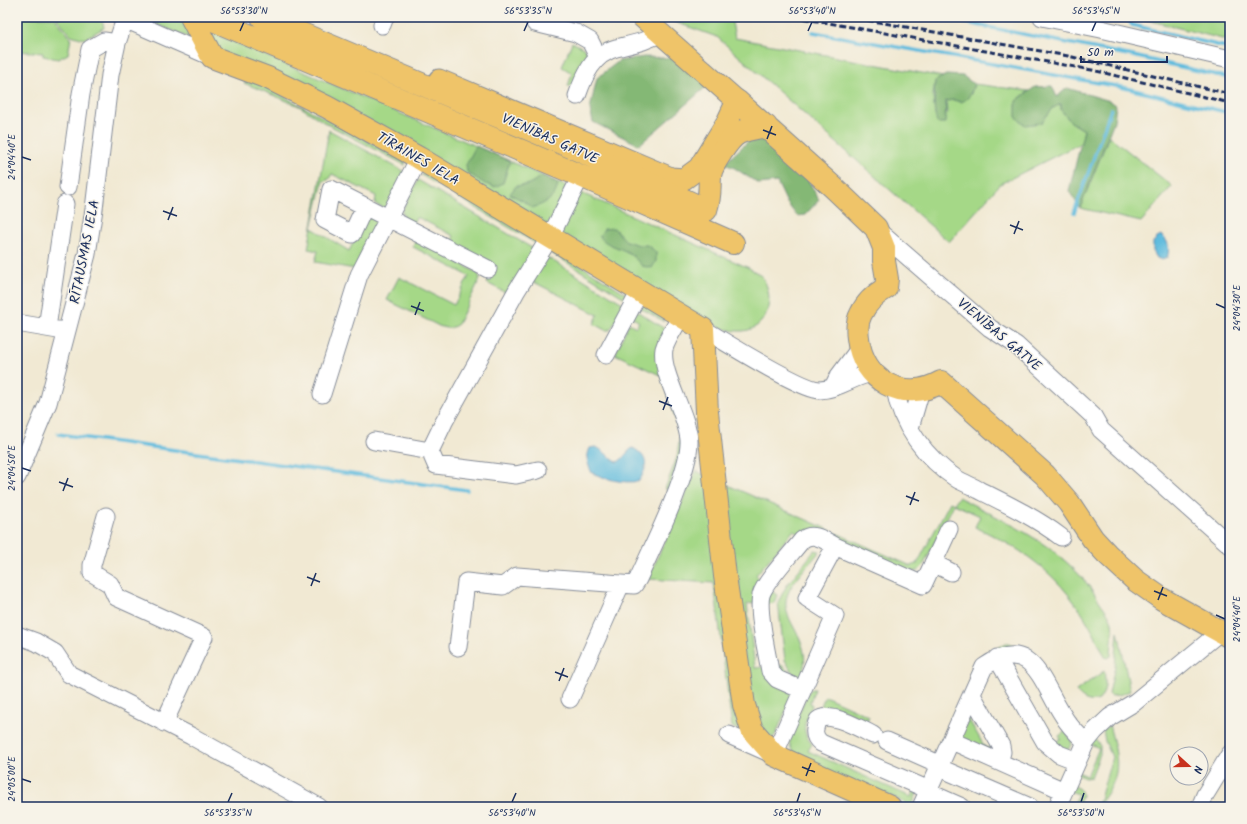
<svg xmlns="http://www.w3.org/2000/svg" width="1247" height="824" font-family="Kalam,sans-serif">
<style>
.green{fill:#a5d887;stroke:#608472}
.forest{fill:#84b874;stroke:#507469}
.water{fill:#61bcde;stroke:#3e769e}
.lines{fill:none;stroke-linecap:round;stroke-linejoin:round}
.stream{stroke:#61bcde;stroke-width:3.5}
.minor-casing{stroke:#868c98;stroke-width:19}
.major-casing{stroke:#868c98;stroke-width:23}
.highway-casing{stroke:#868c98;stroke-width:24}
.minor{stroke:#fff;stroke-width:17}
.major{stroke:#efc469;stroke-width:21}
.highway{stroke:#efc469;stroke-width:22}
.rail{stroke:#1b2f5e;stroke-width:3;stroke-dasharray:6 3;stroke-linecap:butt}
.ticks{fill:none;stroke:#1b2f5e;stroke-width:1.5}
.labels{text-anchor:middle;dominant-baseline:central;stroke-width:3;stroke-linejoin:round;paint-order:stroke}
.street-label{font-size:14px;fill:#1b2f5e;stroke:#f7f3e8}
.neatline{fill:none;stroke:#1b2f5e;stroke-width:1.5}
.ticks-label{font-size:10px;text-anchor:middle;fill:#1b2f5e}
</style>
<rect width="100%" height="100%" fill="#f7f3e8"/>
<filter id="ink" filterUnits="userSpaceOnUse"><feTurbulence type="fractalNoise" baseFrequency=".025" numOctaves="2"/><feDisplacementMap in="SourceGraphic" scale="8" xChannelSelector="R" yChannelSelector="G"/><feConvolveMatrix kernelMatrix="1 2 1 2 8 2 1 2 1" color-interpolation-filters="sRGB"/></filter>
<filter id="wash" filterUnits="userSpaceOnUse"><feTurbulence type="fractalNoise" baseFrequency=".012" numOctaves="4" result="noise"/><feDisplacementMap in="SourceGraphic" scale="16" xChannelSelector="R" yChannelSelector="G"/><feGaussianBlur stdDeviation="0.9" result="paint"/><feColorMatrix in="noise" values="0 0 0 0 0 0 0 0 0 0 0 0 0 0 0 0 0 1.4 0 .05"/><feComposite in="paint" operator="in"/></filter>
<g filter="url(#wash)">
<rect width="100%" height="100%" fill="#f1e9d3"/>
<path class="green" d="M 17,17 L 54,17 L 71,38 L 68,54 L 58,59 L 43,56 L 43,53 L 17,51 Z
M 56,17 L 97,17 L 103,22 L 104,28 L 84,39 L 71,35 Z
M 138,17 L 176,17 L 476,146 L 749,268 C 753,271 759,273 762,277 C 777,298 767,333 738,331 C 727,331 718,326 708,323 L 190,38 Z
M 661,17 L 731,17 L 735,38 L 943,77 L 935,81 L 933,95 L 935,116 L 947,114 L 946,101 L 954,100 L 961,102 L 971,94 L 974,84 L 1029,91 L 1016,101 L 1041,123 L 1053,108 L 1061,103 L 1061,110 L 1071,122 L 1084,130 L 1081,143 L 1000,184 L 949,242 L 717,37 Z
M 1136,17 L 1230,17 L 1230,41 Z
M 572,42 L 585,49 L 588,54 L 577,80 L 570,87 L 568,86 L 572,73 L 562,67 Z
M 249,80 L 255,81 L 405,161 L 405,165 L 327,124 L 299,106 L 244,83 Z
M 329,130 L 405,172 L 385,208 L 375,204 L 376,196 L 332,174 L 328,180 L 323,181 L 312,228 L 349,251 L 365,219 L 373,217 L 377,223 L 355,269 L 315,262 L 318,251 L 308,249 Z
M 1109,136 L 1172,186 L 1141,222 L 1080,208 Z
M 425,173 L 536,240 L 537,244 L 421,175 Z
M 418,180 L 537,251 L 508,294 L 487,283 L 494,268 L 450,245 L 454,236 L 417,217 L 413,223 L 404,218 L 402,211 Z
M 416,239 L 478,273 L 480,279 L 478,283 L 458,324 C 451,329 447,329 439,326 L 387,300 L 399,277 L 454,305 L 469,276 L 413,247 Z
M 557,251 L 627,294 L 628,300 L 550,252 Z
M 545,256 L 626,305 L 610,330 L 605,330 L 594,324 L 598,315 L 530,280 Z
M 644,305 L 661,313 L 665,322 L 639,307 Z
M 635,310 L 665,329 L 682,449 L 669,489 L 665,489 L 677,457 L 680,434 L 662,376 L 615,354 L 629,323 L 636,327 L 639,322 L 632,317 Z
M 696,471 L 911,566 L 917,564 L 950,502 L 954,504 L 958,497 C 1012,525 1067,548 1100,602 C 1104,608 1111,616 1112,623 C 1114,633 1111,646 1111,656 L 1108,658 L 1105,657 C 1077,592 1040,556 975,527 L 980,516 L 954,504 L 923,566 C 919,571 916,572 909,572 L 800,536 L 794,530 L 756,575 L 762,581 L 756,603 L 747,604 L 755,668 L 764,667 L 789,691 L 792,696 L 776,734 L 768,743 L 732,727 L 714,583 L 648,579 Z
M 815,550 L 820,551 C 809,565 792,580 787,596 C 779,623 816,639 801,678 L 793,674 L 785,660 L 778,602 L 787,585 Z
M 770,590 L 777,595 L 774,603 L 766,604 Z
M 1118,631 L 1130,691 L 1119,695 L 1111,696 L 1109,694 L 1115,666 Z
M 1006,643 L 1010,643 L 1016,649 L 996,651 L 999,647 Z
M 783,665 L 791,676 L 780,675 L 774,666 Z
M 1104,671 C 1106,681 1106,692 1099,700 C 1090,704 1081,699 1076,691 Z
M 812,689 L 815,689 L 810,702 L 812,706 C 805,720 800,731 812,744 L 808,751 L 911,797 L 915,790 L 918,791 L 913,803 L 915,805 L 911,807 C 893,794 874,791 853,784 C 833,777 813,764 794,755 L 790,745 L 789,736 L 808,692 Z
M 825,696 L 869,716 L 867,721 L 834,706 L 821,706 Z
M 972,712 L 976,715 L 969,720 L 986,749 L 993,745 L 991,752 L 961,739 L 961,732 Z
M 1109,725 C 1119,761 1123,776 1098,806 L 1112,757 L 1105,741 L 1103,730 Z
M 1066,731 L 1072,743 L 1068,750 L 1054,744 L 1061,739 L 1059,736 Z
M 1095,739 L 1100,746 L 1100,754 L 1091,777 L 1085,778 L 1077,775 L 1078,772 L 1087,776 L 1099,748 L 1090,744 Z
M 1073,784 L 1081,791 L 1082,795 L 1078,807 L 1073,807 L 1078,794 L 1070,791 Z"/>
<path class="forest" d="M 644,57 L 676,58 L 707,86 L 639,145 L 593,122 L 590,109 L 597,78 L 619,61 Z
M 946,75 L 963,76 L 974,84 C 971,92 970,99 961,102 L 954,100 L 946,101 L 945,123 L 937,123 C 933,109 934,95 935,81 Z
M 1052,86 L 1057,97 L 1067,88 L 1110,101 L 1116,105 L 1114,121 L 1080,208 L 1069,191 L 1084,130 L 1071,122 L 1061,110 L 1061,104 L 1053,108 L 1041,123 L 1025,125 L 1016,117 L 1016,101 L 1035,87 Z
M 758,132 L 805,174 L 819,200 L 805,215 L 797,216 L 787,203 L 777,182 L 759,184 L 733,167 L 724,164 Z
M 476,146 L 510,161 L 503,183 L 495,187 L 485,184 L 467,172 L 466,165 Z
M 543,176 L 558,183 C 557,198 545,204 532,208 L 523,201 L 510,194 L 516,186 L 527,185 Z
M 614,228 L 626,241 L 639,245 L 647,245 L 656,252 L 656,261 L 652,268 L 642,266 C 639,263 636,259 633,256 C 623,247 607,247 599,236 L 604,229 Z"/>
<path class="water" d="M 1160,235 C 1169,239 1170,250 1167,258 L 1162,260 L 1157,258 L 1153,251 L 1153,242 Z
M 595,447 C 603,449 609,458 617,462 C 625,459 626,451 633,448 C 649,457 648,467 639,481 C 622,484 607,479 592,473 C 587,464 586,457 590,448 Z"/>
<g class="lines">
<path class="stream" d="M 937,17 L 1133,56 L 1230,78
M 1126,17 L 1132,25 L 1230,48
M 813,32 L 1121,87 L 1230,113
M 1074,213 L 1111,109
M 58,434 L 467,490"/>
</g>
</g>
<g filter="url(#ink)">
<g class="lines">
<defs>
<path id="minor" d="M 120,17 L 212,57
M 1042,17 L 1101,29 L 1230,59
M 535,23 L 576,33 L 590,41 L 598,57
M 382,25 L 385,17
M 577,96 C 584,76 593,54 616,48 C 632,44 646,42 660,33
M 68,187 L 81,94 L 90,49 L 104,41 L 117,43
M 365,206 L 352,234 L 325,220 L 331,189 L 488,269
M 877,230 L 990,328 L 1016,345 L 1093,416 L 1101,430 L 1230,545
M 17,323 L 58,330
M 47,328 L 65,204
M 703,329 C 724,341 801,390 820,390 C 839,389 854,376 872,373
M 606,355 L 640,291
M 833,387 L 838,377 L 859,349
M 895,389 C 901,425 926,459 957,479 C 964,483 972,486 979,490 C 1007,504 1036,518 1061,537
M 322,394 L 359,275 L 419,158
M 910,428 L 921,390
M 374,441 L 430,451 L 436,465 L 516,475 L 538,470
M 430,451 L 444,422 L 517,290 L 550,237 L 581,176
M 17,477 L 48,403 L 87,254 L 94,209 L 110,75 L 117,43 L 125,19
M 106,516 L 92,565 L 92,573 L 110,584 L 116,597 L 204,637 L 164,723
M 835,546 L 923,585 L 949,529
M 933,563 L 951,572
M 17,635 L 36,642 L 55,653 L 69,674 L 191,736 L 319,807
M 458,647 L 466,582 L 503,586 L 517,576 L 634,585 L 638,579 C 652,548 691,471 689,440 C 687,413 660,373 664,349 C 667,338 676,326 681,316
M 997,658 L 1045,742 L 1059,754 L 1077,761
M 972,695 L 1001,746 L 1002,752 L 999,762
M 570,699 L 621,584
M 729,735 L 774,755 L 835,616 L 807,598 L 835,546 C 824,540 813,531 802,540 C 793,552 765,581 761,595 C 757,611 767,653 770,671 L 777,679 L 802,690
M 873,735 C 861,729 830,711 818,720 C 814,728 812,736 821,743 L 929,790
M 887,741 L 941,765
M 952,741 L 1064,791
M 940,768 L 1030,807
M 928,792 L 962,807
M 921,807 L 984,667 C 1031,634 1041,681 1062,714 C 1068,725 1076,733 1086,742
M 1057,807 L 1086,742 L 1095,731 L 1110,717 L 1135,702 L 1220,632
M 1200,807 L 1205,795 L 1230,754"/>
<path id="major" d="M 439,80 L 671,178 L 684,179 L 699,168 L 727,122 L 737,101 L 642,17"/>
<path id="highway" d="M 191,17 L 212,57 L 268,78 L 327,107 L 419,158 L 703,329 L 707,412 L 725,576 L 744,705 L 752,730 L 774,755 L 890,807
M 206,17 L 581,176 L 733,243
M 262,17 L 578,150 L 706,210 C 711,195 709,191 710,176 C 711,166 729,138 739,133 C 747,129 757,128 766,126
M 737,101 L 833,187 L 876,228 L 884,248 L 884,261 L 887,279 L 886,288 C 876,294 866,303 861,314 C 857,321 857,331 858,338 C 862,380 903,404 941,382 L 1045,475 L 1069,503 L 1093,539 L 1107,554 L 1135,580 L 1162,599 L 1230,637"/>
</defs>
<use href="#minor" class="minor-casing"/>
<use href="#major" class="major-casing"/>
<use href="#highway" class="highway-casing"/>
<use href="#minor" class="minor"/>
<use href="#major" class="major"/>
<use href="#highway" class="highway"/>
<path class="rail" d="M 795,17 L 1092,70 L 1230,103
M 850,17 L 1068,56 L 1230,94"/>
</g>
</g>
<path class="ticks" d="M 240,31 L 244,22M 524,31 L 528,22M 808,31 L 812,22M 1092,31 L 1096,22M 763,130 L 776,135M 767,139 L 772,126M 22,157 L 31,160M 163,211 L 177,216M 168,220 L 173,207M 1010,225 L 1023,230M 1014,234 L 1019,221M 1216,304 L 1225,308M 411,306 L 424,311M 415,315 L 420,302M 659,401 L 672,406M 663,410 L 668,397M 22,468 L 31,471M 59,482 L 73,487M 63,491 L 68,478M 906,496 L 919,501M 910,505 L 915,492M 307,577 L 320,582M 311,586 L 316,573M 1154,591 L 1167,596M 1158,600 L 1163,587M 1216,615 L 1225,619M 555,672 L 568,677M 559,681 L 564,668M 802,767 L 815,772M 806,776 L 811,763M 22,779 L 31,782M 228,802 L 232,793M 512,802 L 516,793M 797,802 L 800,793M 1081,802 L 1084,793"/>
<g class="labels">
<g class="street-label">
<text transform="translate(550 139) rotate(24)">VIENĪBAS GATVE</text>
<text transform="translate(418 159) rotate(30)">TĪRAINES IELA</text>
<text transform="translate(85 252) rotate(-79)">RĪTAUSMAS IELA</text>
<text transform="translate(999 335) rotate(40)">VIENĪBAS GATVE</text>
</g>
</g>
<rect width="1247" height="824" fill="none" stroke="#f7f3e8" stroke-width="44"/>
<g transform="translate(1189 766) rotate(111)"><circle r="19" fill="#f7f3e8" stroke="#9fa5b1"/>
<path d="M0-3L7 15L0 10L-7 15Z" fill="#c8321e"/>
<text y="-6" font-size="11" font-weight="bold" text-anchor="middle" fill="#1b2f5e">N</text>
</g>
<path d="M1081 56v6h86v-6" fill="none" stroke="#1b2f5e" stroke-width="2"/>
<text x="1087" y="56" font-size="12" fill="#1b2f5e" stroke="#f7f3e8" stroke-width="3" paint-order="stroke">50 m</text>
<rect x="22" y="22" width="1203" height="780" class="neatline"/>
<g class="ticks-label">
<text x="244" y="14">56°53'30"N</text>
<text x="528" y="14">56°53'35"N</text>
<text x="812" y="14">56°53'40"N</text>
<text x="1096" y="14">56°53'45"N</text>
<text transform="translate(11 157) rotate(-90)" y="4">24°04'40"E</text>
<text transform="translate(1236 308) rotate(-90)" y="4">24°04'30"E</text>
<text transform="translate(11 468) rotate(-90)" y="4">24°04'50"E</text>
<text transform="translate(1236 619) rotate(-90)" y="4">24°04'40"E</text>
<text transform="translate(11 779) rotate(-90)" y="4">24°05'00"E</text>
<text x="228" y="816">56°53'35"N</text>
<text x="512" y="816">56°53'40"N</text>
<text x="797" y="816">56°53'45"N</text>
<text x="1081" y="816">56°53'50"N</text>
</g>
</svg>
